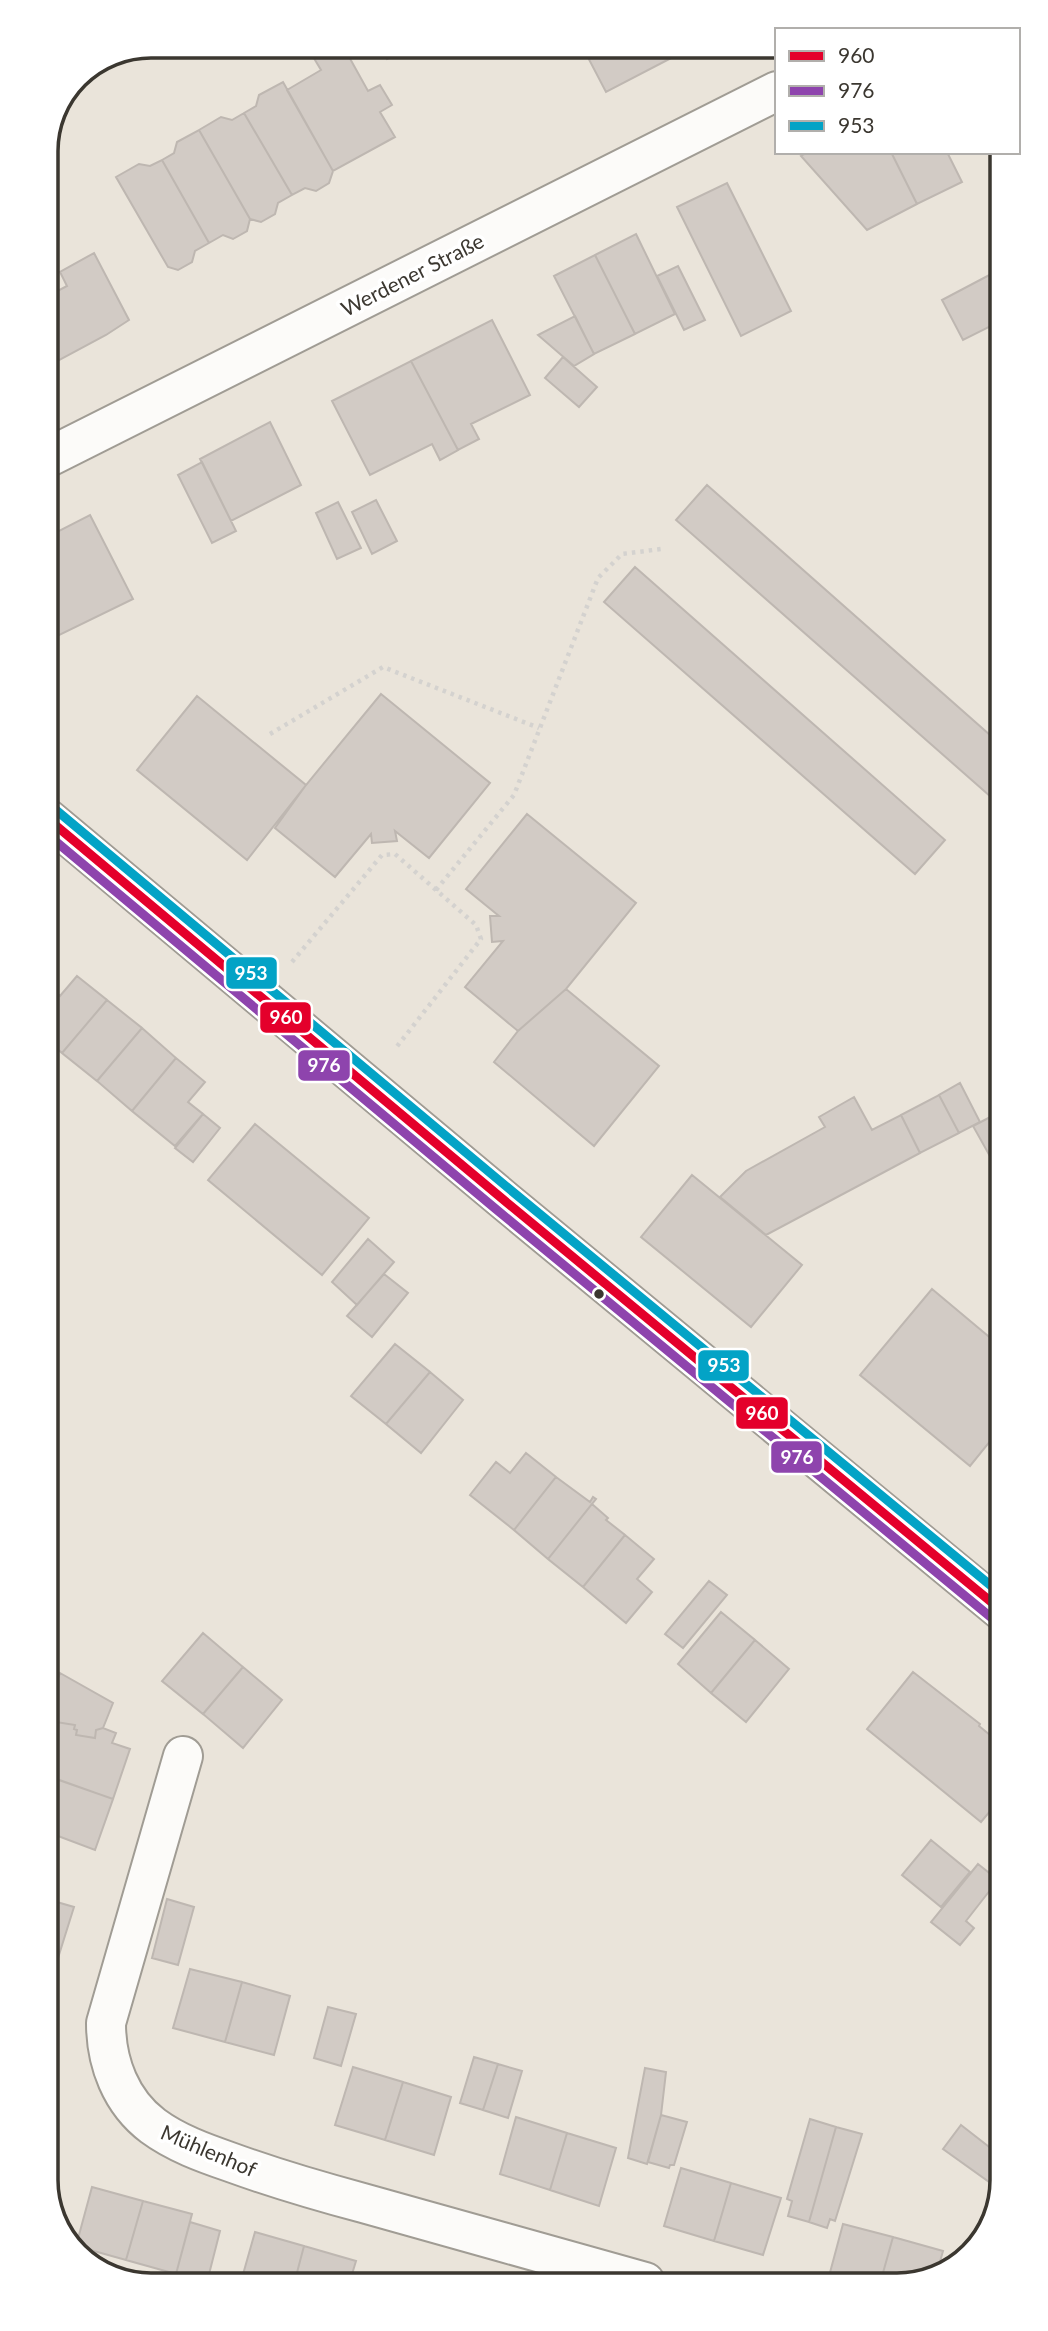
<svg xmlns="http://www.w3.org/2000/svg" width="1048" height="2331" font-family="Lato,sans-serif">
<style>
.building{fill:#d2cbc5;stroke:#beb7b1;stroke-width:2}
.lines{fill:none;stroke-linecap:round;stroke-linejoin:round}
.minor-casing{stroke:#a09c94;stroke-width:42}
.path{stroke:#d4d2cf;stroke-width:4.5;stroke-dasharray:3.5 5;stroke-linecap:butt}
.minor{stroke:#fcfbf9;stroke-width:38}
.bus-1-casing{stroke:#fff;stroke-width:14}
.bus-2-casing{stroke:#fff;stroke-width:14}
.bus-3-casing{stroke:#fff;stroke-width:14}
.bus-1{stroke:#e4002b;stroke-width:9}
.bus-2{stroke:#8e44ad;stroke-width:9}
.bus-3{stroke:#03a3c6;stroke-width:9}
.bus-dot{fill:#3b3730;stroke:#fff;stroke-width:2.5}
.labels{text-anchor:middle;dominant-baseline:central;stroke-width:7;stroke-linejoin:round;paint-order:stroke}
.street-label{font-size:21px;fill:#3b3730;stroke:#fff}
.rim{fill:none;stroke:#3b3730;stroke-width:3.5}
.line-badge{stroke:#fff;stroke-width:2.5}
.badge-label{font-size:19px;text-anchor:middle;font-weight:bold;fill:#fff}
</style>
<rect width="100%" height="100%" fill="#eae4da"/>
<path class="building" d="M 317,46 L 343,46 L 368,91 L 380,85 L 392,105 L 380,112 L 395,137 L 333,171 L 287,90 L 321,70 L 309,50 Z
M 380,46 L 415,46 L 387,59 Z
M 582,46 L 672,46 L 677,55 L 606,92 Z
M 283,82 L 333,171 L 329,183 L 316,191 L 305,188 L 292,195 L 244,113 L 256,106 L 259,95 Z
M 244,113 L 292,195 L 278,203 L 275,214 L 261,222 L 250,219 L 199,130 L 221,117 L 232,120 Z
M 199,130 L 250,219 L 247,231 L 233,239 L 223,235 L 209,243 L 162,160 L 174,153 L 177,142 Z
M 808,152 L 891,152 L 917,204 L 867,230 L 801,156 Z
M 891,152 L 947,152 L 962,182 L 917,204 Z
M 162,160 L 209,243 L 195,251 L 192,262 L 178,270 L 168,267 L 116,177 L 139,164 L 150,166 Z
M 727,183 L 791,311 L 741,336 L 677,207 Z
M 636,234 L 675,314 L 635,334 L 595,255 Z
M 94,253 L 129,320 L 106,335 L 52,364 L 46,352 L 46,297 L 67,286 L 60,272 Z
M 595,255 L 635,334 L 594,354 L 554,276 Z
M 678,266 L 705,320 L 684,330 L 657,276 Z
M 997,271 L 997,323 L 963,340 L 942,300 Z
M 575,316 L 594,354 L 574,366 L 538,335 Z
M 492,320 L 530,395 L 471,424 L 479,439 L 458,450 L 411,361 Z
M 563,357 L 597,387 L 579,407 L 545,378 Z
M 411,361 L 458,450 L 440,460 L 432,444 L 370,475 L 332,401 Z
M 270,422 L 301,485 L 231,521 L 200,459 Z
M 202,462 L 236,531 L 212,543 L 178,475 Z
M 707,485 L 999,743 L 999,804 L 676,520 Z
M 376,500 L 397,541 L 372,554 L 352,512 Z
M 338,502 L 361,548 L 337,559 L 316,513 Z
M 90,515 L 133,599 L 47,641 L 47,537 Z
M 635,567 L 945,840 L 915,874 L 604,602 Z
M 381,694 L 490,783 L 429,858 L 395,831 L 397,841 L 372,843 L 371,834 L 335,877 L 275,828 L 306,785 Z
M 197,696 L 306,785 L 247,860 L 137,770 Z
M 527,814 L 636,903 L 566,989 L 518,1031 L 465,987 L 503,941 L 492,942 L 490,916 L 499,916 L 466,889 Z
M 77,976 L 107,1000 L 62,1053 L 48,1041 L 48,985 L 60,996 Z
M 566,989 L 659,1066 L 594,1146 L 494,1062 L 518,1031 Z
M 107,1000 L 142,1028 L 97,1081 L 62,1053 Z
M 142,1028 L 176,1058 L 132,1111 L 97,1081 Z
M 176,1058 L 205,1082 L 188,1102 L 203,1114 L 175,1146 L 132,1111 Z
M 960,1083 L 980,1122 L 959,1133 L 939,1095 Z
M 939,1095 L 959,1133 L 920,1153 L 901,1115 Z
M 854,1097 L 872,1130 L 901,1115 L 920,1153 L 766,1235 L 720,1197 L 746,1171 L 825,1127 L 819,1117 Z
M 1000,1112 L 1000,1165 L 996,1167 L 973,1126 Z
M 203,1114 L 220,1128 L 193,1162 L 175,1148 Z
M 255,1124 L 369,1218 L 322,1275 L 208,1180 Z
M 692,1175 L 802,1265 L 751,1327 L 641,1237 Z
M 368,1239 L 394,1262 L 357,1305 L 332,1282 Z
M 384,1274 L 408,1293 L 372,1337 L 347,1316 Z
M 932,1289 L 1000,1346 L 1000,1429 L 970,1466 L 860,1375 Z
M 395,1344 L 430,1372 L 386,1424 L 351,1396 Z
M 430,1372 L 463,1400 L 421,1453 L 386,1424 Z
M 526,1453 L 556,1477 L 514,1530 L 470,1495 L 496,1462 L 510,1473 Z
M 556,1477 L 590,1502 L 593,1497 L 596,1499 L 548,1559 L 514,1530 Z
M 592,1504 L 608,1518 L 606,1520 L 625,1535 L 583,1587 L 548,1559 Z
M 625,1535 L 654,1559 L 637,1579 L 652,1592 L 626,1623 L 583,1587 Z
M 709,1581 L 727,1595 L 683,1648 L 665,1634 Z
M 721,1612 L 755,1640 L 711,1693 L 678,1664 Z
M 203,1633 L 243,1667 L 203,1714 L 162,1681 Z
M 755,1640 L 789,1669 L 746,1722 L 711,1693 Z
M 243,1667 L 282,1700 L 243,1748 L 203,1714 Z
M 913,1672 L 980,1724 L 979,1726 L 1001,1744 L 1001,1798 L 981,1822 L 867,1729 Z
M 60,1673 L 113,1703 L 103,1728 L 96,1730 L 95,1738 L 76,1735 L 77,1730 L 74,1729 L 75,1725 L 50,1721 L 50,1702 Z
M 50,1721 L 75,1725 L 74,1729 L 77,1730 L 76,1735 L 95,1738 L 96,1730 L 103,1728 L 116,1733 L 112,1743 L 130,1749 L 113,1799 L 50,1777 Z
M 54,1778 L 113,1799 L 95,1850 L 50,1833 L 50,1789 Z
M 931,1840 L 970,1872 L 941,1907 L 902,1875 Z
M 978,1864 L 998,1880 L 966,1921 L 974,1928 L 960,1945 L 931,1922 Z
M 167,1899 L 194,1907 L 178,1965 L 152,1958 Z
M 50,1900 L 74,1907 L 58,1958 L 51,1956 Z
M 51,1956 L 58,1958 L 51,1981 Z
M 190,1969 L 242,1982 L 225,2042 L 173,2028 Z
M 242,1982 L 290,1996 L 274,2055 L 225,2042 Z
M 328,2007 L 356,2014 L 341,2066 L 314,2058 Z
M 474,2057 L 498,2064 L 483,2110 L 460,2103 Z
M 498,2064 L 522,2071 L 508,2118 L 483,2110 Z
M 353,2067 L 403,2082 L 385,2140 L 335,2125 Z
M 645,2068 L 666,2072 L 661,2115 L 647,2164 L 628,2158 Z
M 403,2082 L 451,2097 L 434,2155 L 385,2140 Z
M 661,2115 L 687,2122 L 674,2165 L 670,2165 L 669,2168 L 648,2162 Z
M 516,2117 L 567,2133 L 550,2190 L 500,2174 Z
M 810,2119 L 836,2127 L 809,2222 L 788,2216 L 792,2201 L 787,2199 Z
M 961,2125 L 1002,2157 L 1002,2169 L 992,2184 L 943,2149 Z
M 836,2127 L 862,2134 L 835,2221 L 830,2219 L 827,2228 L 809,2222 Z
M 567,2133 L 616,2148 L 599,2206 L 550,2190 Z
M 681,2168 L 731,2183 L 714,2241 L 664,2226 Z
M 731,2183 L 781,2198 L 763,2255 L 714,2241 Z
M 92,2187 L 143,2201 L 126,2260 L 76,2246 Z
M 143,2201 L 192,2214 L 176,2274 L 126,2260 Z
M 190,2222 L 220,2231 L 207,2282 L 176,2274 Z
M 843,2224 L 893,2237 L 881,2280 L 828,2280 Z
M 255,2232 L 304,2246 L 294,2284 L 240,2285 Z
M 893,2237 L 943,2251 L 936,2276 L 931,2280 L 881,2280 Z
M 304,2246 L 356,2261 L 349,2284 L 294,2284 Z
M 417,2277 L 438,2283 L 415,2283 Z
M 208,2278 L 231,2285 L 206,2285 Z"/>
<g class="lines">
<defs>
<path id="minor" d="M 47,458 L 777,91
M 48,819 L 505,1201 L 1001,1610
M 183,1756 L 106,2023 C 106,2063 121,2102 153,2126 C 176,2143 204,2153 230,2162 C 274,2178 318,2191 363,2203 C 457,2230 551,2255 645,2282"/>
</defs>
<use href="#minor" class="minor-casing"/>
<path class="path" d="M 270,734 L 383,667 L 539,728
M 436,890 L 514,795 L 598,578 L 622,554 L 661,549
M 292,962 L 382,855 L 395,854 L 476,925 L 481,939 L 395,1049"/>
<use href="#minor" class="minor"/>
<defs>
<path id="bus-1" d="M 48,819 L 505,1201 L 1001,1610"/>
<path id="bus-2" d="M 48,835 L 497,1210 L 993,1619"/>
<path id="bus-3" d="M 56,810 L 513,1192 L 1001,1594"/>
</defs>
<use href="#bus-1" class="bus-1-casing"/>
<use href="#bus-2" class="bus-2-casing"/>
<use href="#bus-3" class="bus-3-casing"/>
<use href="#bus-1" class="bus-1"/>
<use href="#bus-2" class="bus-2"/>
<use href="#bus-3" class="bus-3"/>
</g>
<circle class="bus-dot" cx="599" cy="1294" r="6"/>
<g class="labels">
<g class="street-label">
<text transform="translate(412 274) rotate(-27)">Werdener Straße</text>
<text transform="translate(209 2150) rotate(23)">Mühlenhof</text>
</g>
</g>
<path d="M0 0H1048V2331H0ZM151 58H897A93 93 0 0 1 990 151V2180A93 93 0 0 1 897 2273H151A93 93 0 0 1 58 2180V151A93 93 0 0 1 151 58Z" fill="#fff" fill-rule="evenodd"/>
<path class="rim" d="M151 58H897A93 93 0 0 1 990 151V2180A93 93 0 0 1 897 2273H151A93 93 0 0 1 58 2180V151A93 93 0 0 1 151 58Z"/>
<g class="line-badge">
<rect x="225" y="956" width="53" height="34" rx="7" fill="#03a3c6"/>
<rect x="259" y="1001" width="53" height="33" rx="7" fill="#e4002b"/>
<rect x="297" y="1049" width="54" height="33" rx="7" fill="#8e44ad"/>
<rect x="697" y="1349" width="53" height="33" rx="7" fill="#03a3c6"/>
<rect x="735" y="1396" width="54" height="34" rx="7" fill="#e4002b"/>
<rect x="770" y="1440" width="53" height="34" rx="7" fill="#8e44ad"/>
</g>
<g class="badge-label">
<text x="251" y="980">953</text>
<text x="286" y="1024">960</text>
<text x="324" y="1072">976</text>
<text x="724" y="1372">953</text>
<text x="762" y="1420">960</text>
<text x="797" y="1464">976</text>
</g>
<rect x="775" y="28" width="245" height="126" fill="#ffffff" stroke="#b1afac" stroke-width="2"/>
<rect x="789" y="51" width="35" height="10" fill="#e4002b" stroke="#b1afac" stroke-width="2"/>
<text x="838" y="63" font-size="21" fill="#3b3730">960</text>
<rect x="789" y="86" width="35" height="10" fill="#8e44ad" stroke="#b1afac" stroke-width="2"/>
<text x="838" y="98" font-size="21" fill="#3b3730">976</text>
<rect x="789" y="121" width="35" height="10" fill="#03a3c6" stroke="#b1afac" stroke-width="2"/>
<text x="838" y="133" font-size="21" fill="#3b3730">953</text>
</svg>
